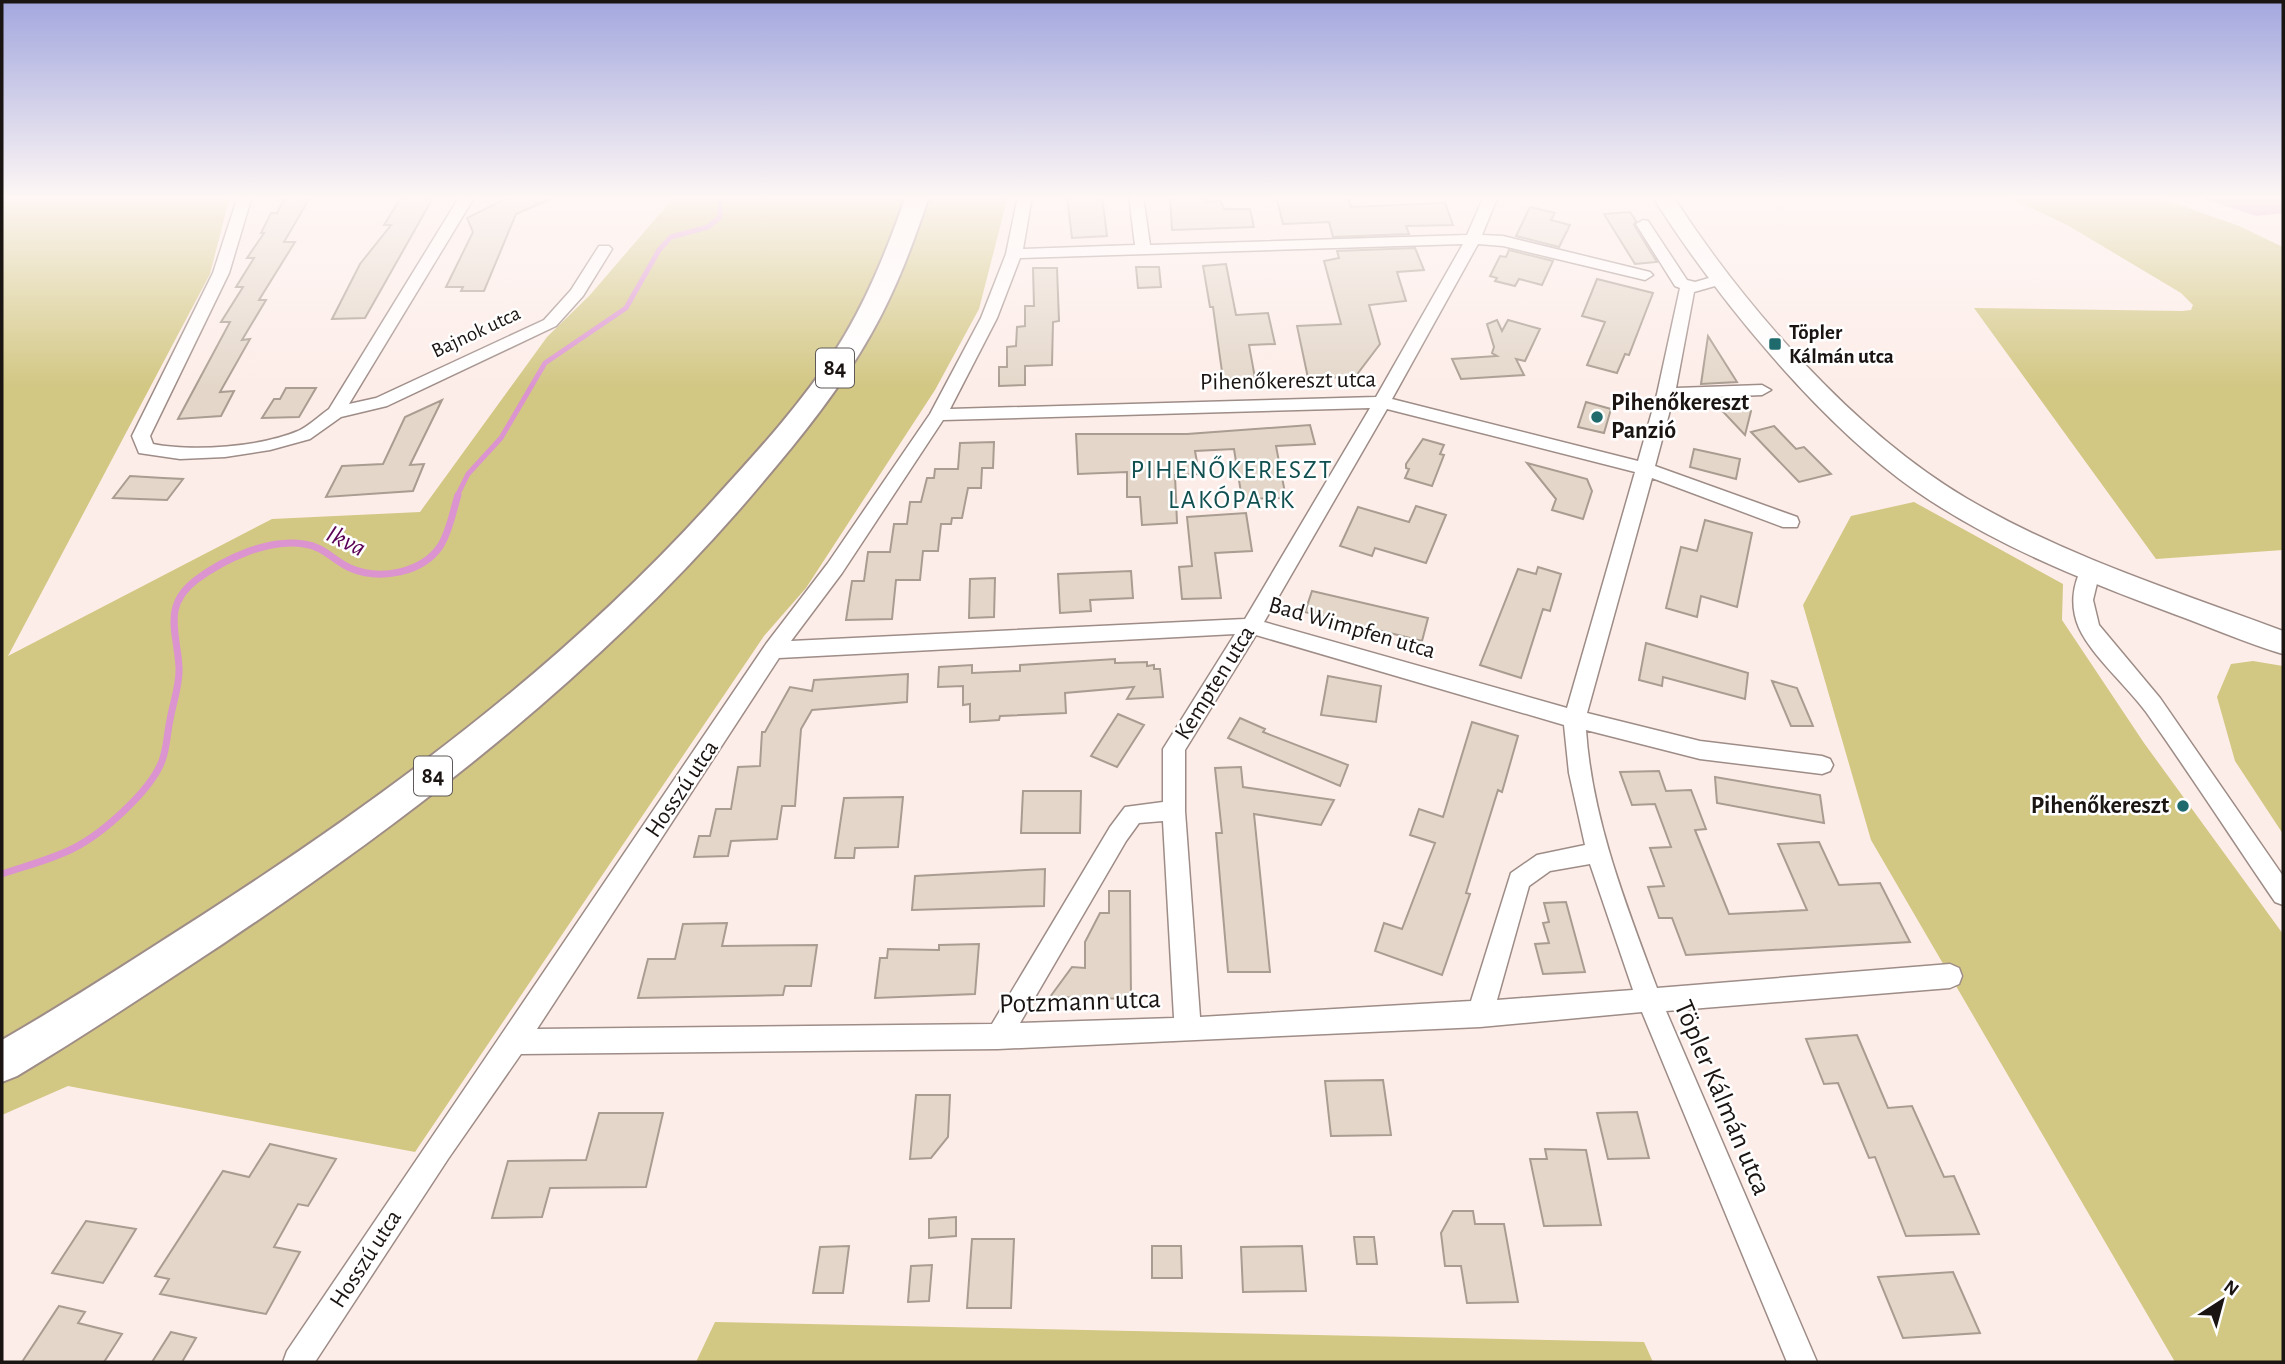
<svg xmlns="http://www.w3.org/2000/svg" width="2285" height="1364" font-family="'Alegreya Sans',sans-serif">
<style>
.green{fill:#d2c783}
.water{fill:#db94d0}
.lines{fill:none;stroke-linecap:round;stroke-linejoin:round}
.stream-far1{stroke:#db94d0;stroke-width:5}
.stream{stroke:#db94d0;stroke-width:7}
.building{fill:#e4d7ca;stroke:#a99c90;stroke-width:2}
.minor-casing{stroke:#9e8c87;stroke-width:3}
.secondary-casing{stroke:#9e8c87;stroke-width:3}
.primary-casing{stroke:#9e8c87;stroke-width:4}
.minor{fill:#fff;fill-rule:evenodd}
.secondary{fill:#fff;fill-rule:evenodd}
.primary{fill:#fff;fill-rule:evenodd}
.poi-dot{fill:#1e6a6c;stroke:#fff;stroke-width:2.5}
.labels{text-anchor:middle;dominant-baseline:central;stroke-width:5;stroke-linejoin:round;paint-order:stroke}
.far-street-label{font-size:21px;fill:#1a1412;stroke:#fff}
.far-poi-label{font-size:21px;font-weight:bold;fill:#1a1412;stroke:#fff;text-anchor:start}
.shield{fill:#fff;stroke:#5f5a59;stroke-width:2}
.shield-label{font-size:23px;font-weight:bold;fill:#1a1412}
.street-label{font-size:24px;fill:#1a1412;stroke:#fff}
.poi-label{font-size:24px;font-weight:bold;fill:#1a1412;stroke:#fff;text-anchor:start}
.neighbourhood-label{font-size:26px;letter-spacing:2px;fill:#114f50;stroke:#fff}
.water-label{font-size:26px;font-style:italic;fill:#5b0254;stroke:#fff}
.near-street-label{font-size:28px;fill:#1a1412;stroke:#fff}
</style>
<rect width="100%" height="100%" fill="#fdede8"/>
<path class="green" d="M 2,196 L 230,196 L 210,274 L 8,656 L 272,519 L 420,512 L 547,337 L 590,295 L 675,196 L 1008,196 L 979,309 L 935,390 L 806,588 L 764,636 L 415,1152 L 68,1086 L 2,1115 Z
M 2006,196 L 2155,196 L 2239,226 L 2283,247 L 2283,550 L 2156,559 L 1974,308 L 2182,311 L 2191,310 L 2193,305 L 2181,293 L 2069,226 Z
M 1914,502 L 2063,584 L 2062,620 L 2144,743 L 2283,934 L 2283,1362 L 2175,1362 L 1871,840 L 1803,605 L 1851,516 Z
M 2253,661 L 2283,666 L 2283,834 L 2235,761 L 2217,697 L 2231,664 Z
M 715,1322 L 1644,1342 L 1653,1362 L 696,1362 Z"/>
<path class="water" d="M 2196,196 L 2283,196 L 2283,213 L 2256,216 Z"/>
<g class="lines">
<path class="stream-far1" d="M 457,496 L 468,474 L 501,438 L 545,363 L 626,308 L 659,250 L 671,237 L 708,227 L 720,217 L 720,196"/>
<path class="stream" d="M 2,874 C 25,866 50,860 72,849 C 101,835 150,792 162,761 C 167,748 167,733 170,720 C 173,702 180,685 179,667 C 177,632 162,606 196,580 C 224,559 269,538 304,544 C 323,546 334,561 350,568 C 380,581 423,573 441,545 C 450,530 453,511 458,495"/>
</g>
<path class="building" d="M 286,196 L 311,196 L 284,242 L 295,242 L 259,300 L 266,300 L 242,340 L 250,339 L 220,392 L 234,391 L 221,416 L 178,419 L 230,322 L 221,322 L 243,287 L 236,287 L 254,258 L 247,258 L 264,233 L 261,233 L 271,213 L 277,213 Z
M 402,196 L 434,196 L 365,318 L 332,319 L 360,264 L 391,225 L 384,225 Z
M 512,196 L 557,196 L 516,214 L 484,291 L 461,291 L 463,287 L 446,287 L 473,232 L 467,218 Z
M 1067,196 L 1102,196 L 1107,236 L 1072,238 Z
M 1170,196 L 1204,196 L 1205,202 L 1221,201 L 1224,209 L 1250,209 L 1254,227 L 1172,230 Z
M 1276,196 L 1347,196 L 1351,207 L 1445,203 L 1453,225 L 1406,226 L 1409,234 L 1333,237 L 1329,222 L 1283,224 Z
M 1530,207 L 1555,213 L 1551,220 L 1570,225 L 1559,247 L 1516,236 Z
M 1630,212 L 1636,221 L 1634,225 L 1657,262 L 1635,264 L 1604,214 Z
M 1415,248 L 1424,270 L 1397,272 L 1406,301 L 1369,305 L 1380,344 L 1355,377 L 1308,378 L 1297,326 L 1341,324 L 1324,261 L 1339,258 L 1337,251 Z
M 1509,250 L 1553,261 L 1542,285 L 1519,279 L 1515,286 L 1495,281 L 1497,278 L 1490,276 L 1500,256 L 1506,257 Z
M 1226,264 L 1236,315 L 1268,313 L 1275,344 L 1249,345 L 1255,378 L 1223,379 L 1213,307 L 1210,307 L 1203,266 Z
M 1136,267 L 1159,267 L 1161,287 L 1138,288 Z
M 1033,268 L 1057,268 L 1059,321 L 1053,322 L 1052,365 L 1025,366 L 1025,385 L 999,386 L 999,367 L 1007,367 L 1007,347 L 1016,346 L 1017,327 L 1025,326 L 1025,306 L 1034,306 Z
M 1597,279 L 1653,293 L 1629,355 L 1625,354 L 1617,373 L 1587,365 L 1605,322 L 1582,316 Z
M 1497,320 L 1502,331 L 1508,320 L 1540,329 L 1525,361 L 1516,359 L 1524,375 L 1461,379 L 1452,359 L 1497,356 L 1492,353 L 1494,347 L 1487,324 Z
M 1708,336 L 1737,382 L 1701,384 Z
M 286,388 L 316,388 L 299,417 L 262,418 L 274,399 L 280,399 Z
M 1738,399 L 1751,411 L 1745,435 L 1712,400 Z
M 442,400 L 410,465 L 424,464 L 413,491 L 326,497 L 342,466 L 383,464 L 405,417 Z
M 1586,402 L 1611,409 L 1604,433 L 1578,427 Z
M 1310,425 L 1315,444 L 1276,446 L 1286,498 L 1242,499 L 1234,449 L 1195,451 L 1199,474 L 1175,475 L 1177,523 L 1142,525 L 1140,497 L 1127,497 L 1127,472 L 1078,474 L 1076,434 L 1187,434 Z
M 1774,426 L 1796,449 L 1804,447 L 1831,474 L 1799,482 L 1751,432 Z
M 1423,439 L 1444,445 L 1440,454 L 1444,455 L 1432,486 L 1405,478 L 1409,469 L 1406,468 L 1406,464 Z
M 994,442 L 993,468 L 982,468 L 981,488 L 968,488 L 962,518 L 952,518 L 951,524 L 941,524 L 938,551 L 923,551 L 920,580 L 896,580 L 892,619 L 846,620 L 852,581 L 864,581 L 868,552 L 890,552 L 894,524 L 907,524 L 910,502 L 921,502 L 927,478 L 934,478 L 935,469 L 958,469 L 960,443 Z
M 1694,449 L 1740,459 L 1736,479 L 1690,467 Z
M 1527,463 L 1587,479 L 1592,491 L 1583,519 L 1552,510 L 1556,499 Z
M 130,476 L 163,478 L 183,479 L 167,500 L 113,498 Z
M 1416,506 L 1446,515 L 1426,563 L 1375,548 L 1372,556 L 1340,546 L 1358,507 L 1409,522 Z
M 1246,513 L 1252,551 L 1215,553 L 1221,598 L 1182,599 L 1179,567 L 1192,566 L 1187,517 Z
M 1705,520 L 1752,533 L 1737,607 L 1701,596 L 1697,617 L 1666,608 L 1681,547 L 1697,551 Z
M 1538,567 L 1561,574 L 1550,611 L 1543,609 L 1521,678 L 1480,665 L 1518,569 L 1536,574 Z
M 1131,571 L 1133,598 L 1090,600 L 1091,611 L 1060,613 L 1058,574 Z
M 995,578 L 994,617 L 969,618 L 970,579 Z
M 1312,591 L 1428,618 L 1422,641 L 1305,612 Z
M 1646,643 L 1748,673 L 1745,699 L 1663,677 L 1662,686 L 1639,680 Z
M 1115,659 L 1115,663 L 1147,662 L 1147,666 L 1154,665 L 1154,669 L 1160,669 L 1163,697 L 1127,699 L 1134,687 L 1065,693 L 1066,713 L 1000,716 L 999,720 L 970,722 L 970,704 L 963,705 L 963,686 L 938,687 L 939,667 L 972,665 L 972,673 L 1020,671 L 1020,665 Z
M 908,674 L 907,702 L 812,710 L 801,729 L 795,806 L 782,806 L 777,839 L 731,841 L 728,856 L 694,857 L 699,836 L 710,836 L 716,809 L 731,809 L 738,767 L 760,766 L 762,732 L 765,732 L 790,687 L 812,691 L 814,680 Z
M 1328,676 L 1381,686 L 1376,722 L 1321,715 Z
M 1772,681 L 1797,688 L 1813,726 L 1791,726 Z
M 1118,714 L 1144,725 L 1117,767 L 1091,756 Z
M 1240,718 L 1265,729 L 1263,732 L 1348,765 L 1340,786 L 1228,738 Z
M 1472,722 L 1518,736 L 1502,792 L 1498,790 L 1466,893 L 1470,894 L 1442,975 L 1375,951 L 1384,923 L 1402,929 L 1435,843 L 1410,835 L 1419,809 L 1443,817 Z
M 1241,767 L 1243,787 L 1334,800 L 1321,825 L 1254,814 L 1270,972 L 1228,972 L 1216,833 L 1222,833 L 1215,768 Z
M 1659,771 L 1666,791 L 1691,790 L 1706,829 L 1695,830 L 1729,914 L 1807,910 L 1778,844 L 1819,842 L 1839,885 L 1880,883 L 1910,942 L 1686,955 L 1672,918 L 1659,918 L 1648,887 L 1664,886 L 1650,848 L 1671,847 L 1655,804 L 1632,805 L 1620,772 Z
M 1715,777 L 1820,795 L 1824,823 L 1717,803 Z
M 1023,791 L 1081,791 L 1080,833 L 1021,833 Z
M 903,797 L 898,847 L 855,848 L 854,858 L 835,858 L 844,798 Z
M 1045,869 L 1044,906 L 912,910 L 915,876 Z
M 1109,891 L 1130,891 L 1131,999 L 1050,997 L 1072,967 L 1085,968 L 1085,942 L 1100,913 L 1109,913 Z
M 1566,902 L 1585,972 L 1543,974 L 1535,944 L 1549,943 L 1543,923 L 1549,922 L 1544,903 Z
M 727,923 L 722,946 L 817,945 L 811,986 L 785,986 L 783,995 L 638,998 L 648,959 L 675,959 L 683,924 Z
M 979,944 L 975,994 L 875,998 L 880,958 L 887,958 L 888,949 L 939,950 L 939,945 Z
M 1857,1035 L 1888,1108 L 1912,1106 L 1944,1177 L 1954,1176 L 1979,1234 L 1906,1236 L 1875,1157 L 1869,1158 L 1838,1083 L 1824,1084 L 1806,1039 Z
M 1383,1080 L 1391,1135 L 1331,1136 L 1325,1081 Z
M 916,1095 L 950,1095 L 948,1137 L 931,1158 L 910,1159 Z
M 1637,1112 L 1649,1158 L 1608,1159 L 1597,1113 Z
M 599,1113 L 663,1113 L 646,1187 L 550,1188 L 542,1217 L 492,1218 L 508,1161 L 586,1160 Z
M 270,1144 L 336,1159 L 308,1206 L 298,1204 L 274,1247 L 300,1252 L 266,1314 L 160,1294 L 169,1279 L 155,1276 L 223,1171 L 249,1177 Z
M 1545,1149 L 1586,1150 L 1601,1225 L 1544,1226 L 1530,1159 L 1547,1159 Z
M 1453,1211 L 1473,1211 L 1475,1224 L 1504,1224 L 1518,1302 L 1467,1303 L 1461,1266 L 1445,1266 L 1441,1233 Z
M 956,1217 L 956,1236 L 929,1238 L 929,1219 Z
M 86,1221 L 136,1229 L 103,1283 L 52,1273 Z
M 1354,1237 L 1374,1237 L 1377,1264 L 1357,1264 Z
M 972,1239 L 1014,1239 L 1011,1308 L 967,1308 Z
M 849,1246 L 843,1293 L 813,1293 L 820,1247 Z
M 1152,1246 L 1181,1246 L 1182,1278 L 1152,1278 Z
M 1302,1246 L 1306,1291 L 1243,1292 L 1241,1247 Z
M 932,1265 L 929,1301 L 908,1302 L 911,1266 Z
M 1953,1272 L 1980,1333 L 1903,1338 L 1878,1277 Z
M 59,1306 L 85,1312 L 78,1323 L 122,1334 L 104,1362 L 22,1362 Z
M 171,1332 L 196,1338 L 182,1362 L 152,1362 Z"/>
<g class="lines">
<defs>
<path id="minor" d="M 238,196 L 252,196 L 229,273 L 150,436 L 153,444 C 193,452 260,447 298,431 C 309,426 319,416 329,409 L 460,196 L 475,196 L 349,404 L 376,398 L 544,320 L 571,290 L 599,246 L 609,246 L 612,249 L 583,296 L 556,326 L 387,406 L 341,417 L 310,439 L 270,450 L 225,457 L 180,459 L 139,453 L 132,436 L 213,273 Z
M 1018,196 L 1032,196 L 1023,249 L 1135,245 L 1129,196 L 1143,196 L 1150,245 L 1467,235 L 1484,196 L 1498,196 L 1482,235 L 1503,236 L 1650,272 L 1653,275 L 1645,280 L 1503,246 L 1478,244 L 1392,399 L 1638,461 L 1657,394 L 1680,288 L 1675,286 L 1636,224 L 1643,220 L 1648,221 L 1687,280 L 1695,282 L 1723,274 L 1731,279 L 1729,282 L 1694,292 L 1676,388 L 1762,385 L 1771,390 L 1762,395 L 1673,399 L 1655,466 L 1797,517 L 1799,522 L 1797,527 L 1783,527 L 1652,478 L 1587,713 L 1700,741 L 1822,756 L 1830,759 L 1833,765 L 1830,771 L 1822,774 L 1700,759 L 1586,730 C 1592,819 1626,905 1657,988 L 1950,964 L 1959,968 L 1962,976 L 1959,984 L 1950,988 L 1666,1011 L 1817,1362 L 1787,1362 L 1642,1012 L 1480,1027 L 998,1049 L 521,1054 L 448,1159 L 315,1362 L 283,1362 L 287,1351 L 766,644 L 828,563 L 930,414 L 981,318 L 1006,254 ZM 1463,244 L 1376,397 L 950,409 L 997,318 L 1020,258 ZM 1370,408 L 1245,619 L 791,641 L 842,573 L 943,420 ZM 1387,409 L 1635,472 L 1567,708 L 1264,622 ZM 1235,634 L 1163,749 L 1163,802 L 1125,807 L 1110,827 L 992,1024 L 537,1029 L 779,658 ZM 1256,635 L 1564,725 L 1569,773 L 1585,845 L 1537,855 L 1511,873 L 1471,1001 L 1200,1017 L 1185,811 L 1185,750 ZM 1163,821 L 1174,1018 L 1020,1023 L 1126,841 L 1139,823 ZM 1590,864 L 1633,990 L 1497,1000 L 1529,886 L 1550,871 Z
M 2090,564 L 2097,566 L 2100,571 L 2093,600 L 2099,625 L 2160,698 L 2283,876 L 2283,905 L 2275,902 C 2232,839 2190,774 2146,712 C 2127,686 2091,655 2079,628 C 2070,607 2072,585 2083,566 Z"/>
<path id="secondary" d="M 1652,196 L 1673,196 C 1743,305 1854,432 1966,498 C 2066,557 2176,591 2283,631 L 2283,654 C 2246,643 2210,627 2174,614 C 2085,581 1994,545 1916,491 C 1818,422 1717,298 1652,196 Z"/>
<path id="primary" d="M 906,196 L 929,196 C 913,244 896,290 871,334 C 835,398 787,454 739,510 C 590,680 412,817 224,943 C 156,988 87,1034 17,1076 L 2,1082 L 2,1040 C 70,1001 135,958 201,916 C 387,796 566,664 715,498 C 757,452 801,404 835,351 C 866,303 887,250 906,196 Z"/>
</defs>
<use href="#minor" class="minor-casing"/>
<use href="#secondary" class="secondary-casing"/>
<use href="#primary" class="primary-casing"/>
<use href="#minor" class="minor"/>
<use href="#secondary" class="secondary"/>
<use href="#primary" class="primary"/>
</g>
<linearGradient id="sky" x2="0" y2="1"><stop stop-color="#a3a7de"/><stop offset="0.51" stop-color="#fef7f5"/><stop offset="1" stop-color="#fef7f5" stop-opacity="0"/></linearGradient>
<rect width="2285" height="387" fill="url(#sky)"/>
<g class="poi-dot">
<rect x="1768" y="337" width="14" height="14" rx="3.5"/>
<circle cx="1597" cy="417" r="7"/>
<circle cx="2183" cy="806" r="7"/>
</g>
<g class="labels">
<g class="far-street-label">
<text transform="translate(476 332) rotate(-25)">Bajnok utca</text>
</g>
<g class="far-poi-label">
<text x="1789" y="332">Töpler<tspan x="1789" dy="24">Kálmán utca</tspan></text>
</g>
<g class="shield">
<rect x="816" y="348.5" width="38" height="39" rx="5"/>
<rect x="414" y="756.5" width="38" height="39" rx="5"/>
</g>
<g class="shield-label">
<text x="835" y="368">84</text>
<text x="433" y="776">84</text>
</g>
<g class="street-label">
<text transform="translate(1288 381) rotate(-1)">Pihenőkereszt utca</text>
<text transform="translate(1352 628) rotate(16)">Bad Wimpfen utca</text>
<text transform="translate(1215 683) rotate(-58)">Kempten utca</text>
<text transform="translate(682 789) rotate(-56)">Hosszú utca</text>
<text transform="translate(366 1259) rotate(-57)">Hosszú utca</text>
</g>
<g class="poi-label">
<text x="1611" y="403">Pihenőkereszt<tspan x="1611" dy="28">Panzió</tspan></text>
<text x="2169" y="806" text-anchor="end">Pihenőkereszt</text>
</g>
<g class="neighbourhood-label">
<text x="1232" y="470">PIHENŐKERESZT<tspan x="1232" dy="30">LAKÓPARK</tspan></text>
</g>
<g class="water-label">
<text transform="translate(346 541) rotate(26)">Ikva</text>
</g>
<g class="near-street-label">
<text transform="translate(1080 1002) rotate(-2)">Potzmann utca</text>
<text transform="translate(1722 1098) rotate(67)">Töpler Kálmán utca</text>
</g>
</g>
<rect width="2285" height="1364" fill="none" stroke="#1a1412" stroke-width="7"/>
<g transform="translate(2222 1301) rotate(36)" stroke="#ffffff" stroke-width="5" paint-order="stroke">
<path d="M0-5L12 26L0 18L-12 26Z" fill="#1a1412"/>
<text y="-10" font-size="19" font-weight="bold" text-anchor="middle" fill="#1a1412">N</text>
</g>
</svg>
